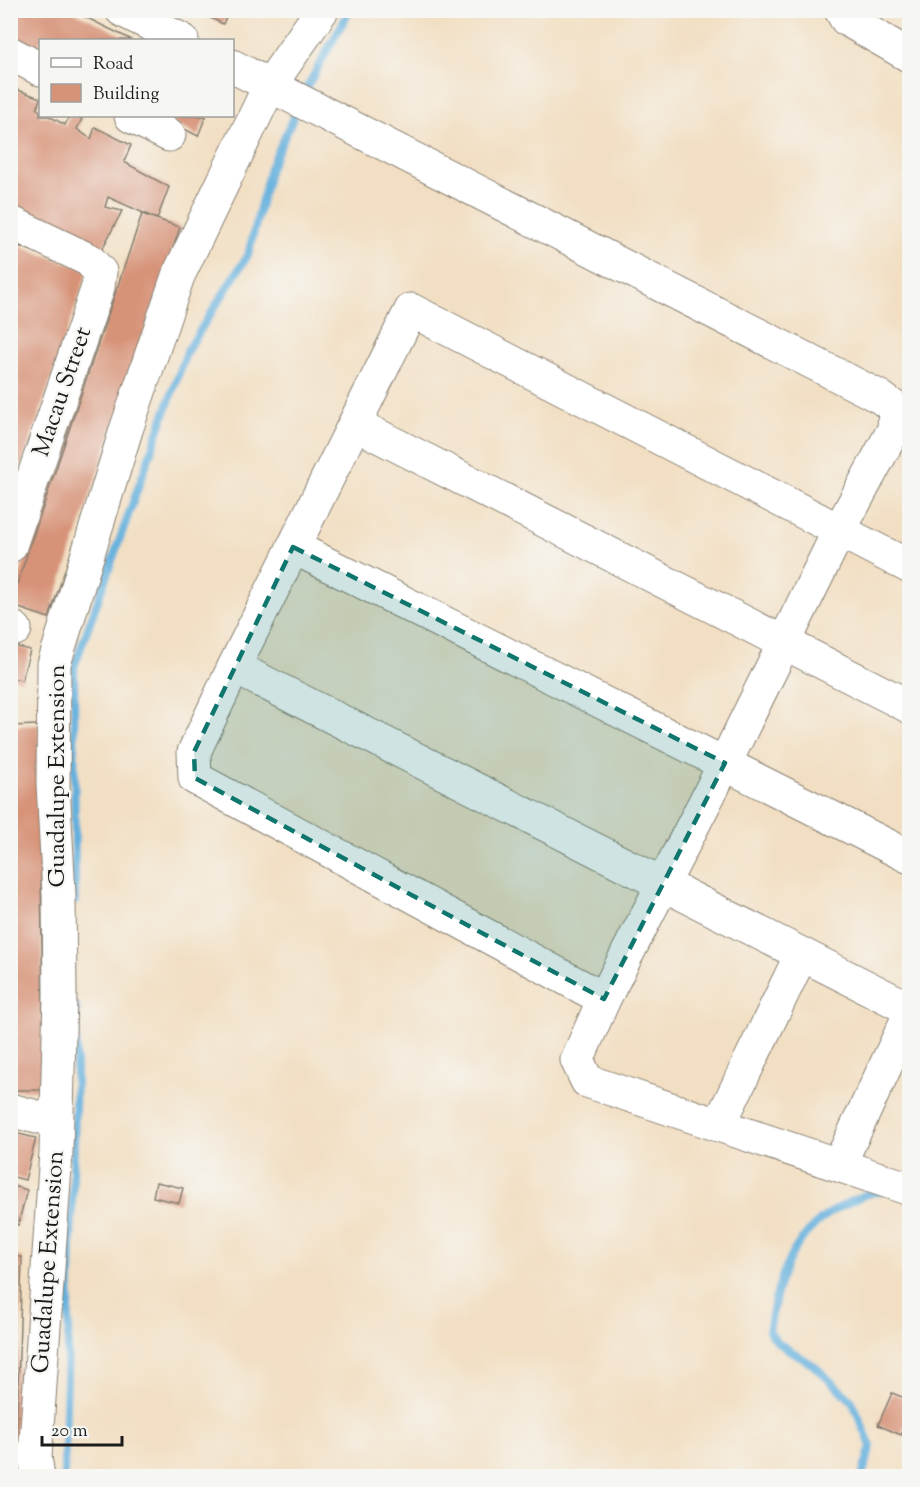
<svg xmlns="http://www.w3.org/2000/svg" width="920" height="1487" font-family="'Sorts Mill Goudy',serif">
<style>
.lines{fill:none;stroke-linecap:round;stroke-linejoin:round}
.stream{stroke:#64b0dd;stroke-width:8}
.building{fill:#d79378}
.minor-casing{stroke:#877e70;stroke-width:35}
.minor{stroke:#fff;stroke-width:33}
.marked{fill:#0f766e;fill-opacity:0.2;stroke:#0f766e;stroke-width:4.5;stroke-dasharray:12 8;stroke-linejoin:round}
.labels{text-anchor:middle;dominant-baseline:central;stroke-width:4.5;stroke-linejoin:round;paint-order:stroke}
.street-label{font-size:24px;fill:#1c1c1c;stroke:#f6f6f2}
</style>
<rect width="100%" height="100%" fill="#f6f6f2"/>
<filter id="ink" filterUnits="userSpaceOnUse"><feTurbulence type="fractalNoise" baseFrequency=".0167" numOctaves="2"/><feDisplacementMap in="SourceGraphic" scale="12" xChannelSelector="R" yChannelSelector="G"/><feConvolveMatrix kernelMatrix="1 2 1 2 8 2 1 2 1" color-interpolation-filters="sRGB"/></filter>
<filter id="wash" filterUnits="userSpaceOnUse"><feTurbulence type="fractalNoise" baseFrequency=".008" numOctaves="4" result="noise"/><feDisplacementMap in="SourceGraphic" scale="24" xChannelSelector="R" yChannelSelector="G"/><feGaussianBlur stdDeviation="1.35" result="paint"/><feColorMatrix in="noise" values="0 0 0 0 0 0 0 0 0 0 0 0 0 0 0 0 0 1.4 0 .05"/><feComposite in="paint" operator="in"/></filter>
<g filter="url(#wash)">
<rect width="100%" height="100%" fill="#f2dfc3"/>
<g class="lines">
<path class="stream" d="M 306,89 L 350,10
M 75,901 L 74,667 L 187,351 L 248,255 L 270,168 L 297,110
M 64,1476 L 76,1076 L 76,1007
M 862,1476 L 871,1446 L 852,1401 L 813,1365 L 778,1343 L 769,1331 C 778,1276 792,1230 846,1204 C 858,1198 867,1192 880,1192"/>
</g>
<g id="blocks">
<path class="building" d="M 10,10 L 71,10 L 132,40 L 40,40 L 40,54 L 10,38 Z
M 194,10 L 229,10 L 223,24 Z
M 10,87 L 40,98 L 37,109 L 40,111 L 40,116 L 49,116 L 65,125 L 69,116 L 75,116 L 82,119 L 77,129 L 91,139 L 95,127 L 131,145 L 124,162 L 169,187 L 157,219 L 108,197 L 105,207 L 122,211 L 99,255 L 10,212 Z
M 159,116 L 206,116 L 198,136 Z
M 142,214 L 180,227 L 49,618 L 10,605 Z
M 18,246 L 88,270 L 10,500 L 10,269 Z
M 10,645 L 30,650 L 22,680 L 10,678 Z
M 39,725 L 44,1090 L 10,1090 L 10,726 Z
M 10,1132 L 36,1138 L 25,1180 L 10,1176 Z
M 156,1182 L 183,1188 L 179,1203 L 153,1197 Z
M 10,1185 L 27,1190 L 18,1225 L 10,1223 Z
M 10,1256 L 22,1257 L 16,1455 L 10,1455 Z
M 892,1393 L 910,1400 L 910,1415 L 901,1435 L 878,1425 Z"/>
</g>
</g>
<g filter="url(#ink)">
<use href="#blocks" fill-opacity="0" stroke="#877e70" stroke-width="1.5"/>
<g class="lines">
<defs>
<path id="minor" d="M 122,10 L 182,40
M 841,10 L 846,19 L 910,56
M 10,53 L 40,69
M 232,66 L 880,397 L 895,408 L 894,429 L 839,531 L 725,763 L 604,999 L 577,1060 L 587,1081 L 910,1189
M 131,116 L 169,135
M 10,222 L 89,260 L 100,272 L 98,287 L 10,546
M 355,424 L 910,707
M 293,547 L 910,857
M 10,628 L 15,629
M 234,667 L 910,1009
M 604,999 L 195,778 L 194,752 L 234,667 L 411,310 L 910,567
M 10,1110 L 37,1117
M 719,1125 L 801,955
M 839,1165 L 910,1014
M 38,1476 L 35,1457 L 56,1152 L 60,995 L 59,895 L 53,784 L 54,664 L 126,430 L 178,276 L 270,85 L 322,10"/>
</defs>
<use href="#minor" class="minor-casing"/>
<use href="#minor" class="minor"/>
</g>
</g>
<path class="marked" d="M 293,547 L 725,763 L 604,999 L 195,778 L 194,752 Z"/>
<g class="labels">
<g class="street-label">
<text transform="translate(63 392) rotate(-71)">Macau Street</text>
<text transform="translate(58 776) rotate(-90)">Guadalupe Extension</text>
<text transform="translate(49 1262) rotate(-86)">Guadalupe Extension</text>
</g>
</g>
<rect width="920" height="1487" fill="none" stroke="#f6f6f2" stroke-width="36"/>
<rect x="39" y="39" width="195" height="78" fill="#f6f6f2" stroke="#9f9f9c" stroke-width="1.5"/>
<rect x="51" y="58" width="30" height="9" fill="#ffffff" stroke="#9f9f9c" stroke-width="1.5"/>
<text x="93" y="69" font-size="18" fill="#1c1c1c">Road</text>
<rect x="51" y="84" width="30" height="18" fill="#d79378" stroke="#9f9f9c" stroke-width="1.5"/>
<text x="93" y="99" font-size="18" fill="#1c1c1c">Building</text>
<path d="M42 1436v9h80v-9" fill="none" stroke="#1c1c1c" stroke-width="3"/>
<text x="51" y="1436" font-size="18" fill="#1c1c1c" stroke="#f6f6f2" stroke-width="4.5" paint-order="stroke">20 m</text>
</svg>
